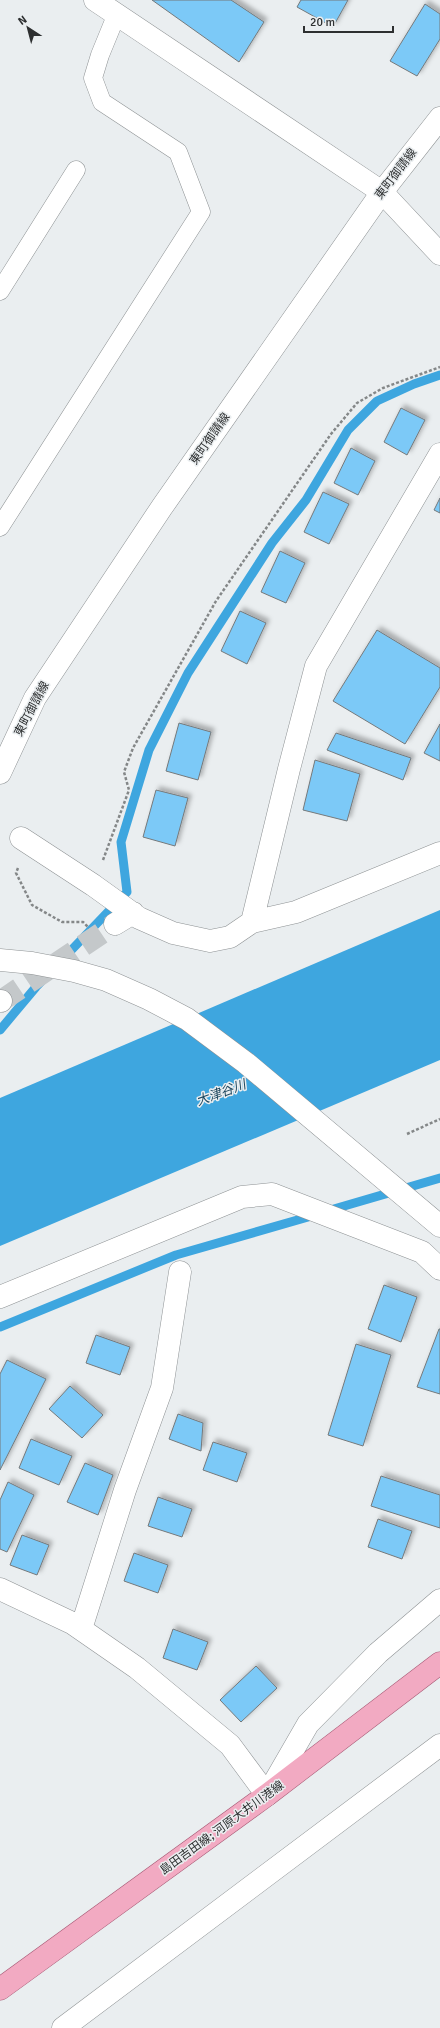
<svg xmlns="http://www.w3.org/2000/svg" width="440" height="2028" font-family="Signika,'Noto Sans JP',sans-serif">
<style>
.water{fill:#3ea6df}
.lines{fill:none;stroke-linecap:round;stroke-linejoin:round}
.stream{stroke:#3ea6df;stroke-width:9}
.building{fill:#7cc9f7;stroke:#75797b;filter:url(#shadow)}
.minor-tunnel{stroke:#c4c8ca;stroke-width:22;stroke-dasharray:22 11;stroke-linecap:butt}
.service-casing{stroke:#8e9294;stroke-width:19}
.minor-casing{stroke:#8e9294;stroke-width:23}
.tertiary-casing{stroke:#8e9294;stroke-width:23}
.primary-casing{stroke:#a75a75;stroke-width:23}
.path{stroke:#848788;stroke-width:2.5;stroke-dasharray:3 2;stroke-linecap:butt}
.service{stroke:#fff;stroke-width:18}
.minor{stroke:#fff;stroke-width:22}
.tertiary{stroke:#fff;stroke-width:22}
.primary{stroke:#f2aac2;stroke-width:22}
.labels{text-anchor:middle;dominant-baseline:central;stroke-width:3;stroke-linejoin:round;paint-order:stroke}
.street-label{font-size:12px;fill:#2d2f30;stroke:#eaeef0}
.water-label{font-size:13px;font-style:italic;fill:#1b455d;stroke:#eaeef0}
</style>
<defs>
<filter id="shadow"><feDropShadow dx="3.5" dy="-3.5" stdDeviation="2" flood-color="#0004"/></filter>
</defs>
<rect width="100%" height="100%" fill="#eaeef0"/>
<path class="water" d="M 440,910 L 440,1060 L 0,1246 L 0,1098 Z"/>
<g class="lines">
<path class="stream" d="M 0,1030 L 36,987 L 127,892 L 121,842 L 149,750 L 188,673 L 272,543 L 306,500 L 348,430 L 377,401 L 414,384 L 440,375
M 327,1211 L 440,1178
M 0,1327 L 176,1255 L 315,1215"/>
</g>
<path class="building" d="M 152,0 L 231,0 L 264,22 L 239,62 Z
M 301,0 L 348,0 L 333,27 L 297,7 Z
M 425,4 L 440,14 L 440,39 L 417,76 L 390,61 Z
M 401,408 L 425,420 L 407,455 L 384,442 Z
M 351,448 L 375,461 L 358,495 L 334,483 Z
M 323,492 L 349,504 L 329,544 L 304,532 Z
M 440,498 L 440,513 L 434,510 Z
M 280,551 L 305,563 L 286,603 L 261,592 Z
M 240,611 L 266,623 L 247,664 L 221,651 Z
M 377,630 L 440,668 L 440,687 L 405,744 L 333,701 Z
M 179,723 L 211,732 L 198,780 L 166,771 Z
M 440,724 L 440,761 L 424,753 Z
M 336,733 L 411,758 L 403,780 L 327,750 Z
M 315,760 L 360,774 L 347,821 L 303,810 Z
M 156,790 L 188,798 L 175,846 L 143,837 Z
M 384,1285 L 417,1297 L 401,1342 L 368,1329 Z
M 439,1329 L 440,1329 L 440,1394 L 417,1387 Z
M 96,1335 L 130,1347 L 120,1375 L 86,1363 Z
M 356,1344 L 391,1355 L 363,1446 L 328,1435 Z
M 7,1360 L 46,1379 L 0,1470 L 0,1374 Z
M 70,1386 L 103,1415 L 82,1438 L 49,1409 Z
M 178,1414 L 203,1423 L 201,1451 L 169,1439 Z
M 31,1439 L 72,1456 L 59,1485 L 19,1468 Z
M 213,1442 L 247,1453 L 237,1482 L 203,1470 Z
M 85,1463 L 113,1475 L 98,1515 L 67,1502 Z
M 381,1476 L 440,1495 L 440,1528 L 371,1506 Z
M 8,1482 L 34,1495 L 7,1552 L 0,1549 L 0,1500 Z
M 158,1497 L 192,1509 L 182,1537 L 148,1526 Z
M 378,1519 L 412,1531 L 402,1559 L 368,1547 Z
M 22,1535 L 49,1545 L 37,1575 L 10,1565 Z
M 134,1553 L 168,1565 L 158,1593 L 124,1581 Z
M 173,1629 L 208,1642 L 197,1670 L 163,1658 Z
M 256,1666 L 277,1688 L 241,1722 L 220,1700 Z"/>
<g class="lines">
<path class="minor-tunnel" d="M 1,1001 L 115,924"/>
<defs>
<path id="service" d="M 0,291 L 76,170
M 0,527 L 201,212 L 178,152 L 102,102 L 93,78 L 100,55 L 116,16"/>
<path id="minor" d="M 95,0 L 382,192 L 440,254
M 21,838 L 93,885 L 139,918 L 173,933 L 210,941 L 230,937 L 252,922 L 289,769 L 316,666 L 440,454
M 252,922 L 296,912 L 440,853
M 115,924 L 133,913
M 0,1001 L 1,1001
M 0,1297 L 242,1197 L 272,1194 L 422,1252 L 440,1269
M 0,1589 L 72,1623 L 137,1668 L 230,1745 L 267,1795 L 308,1724 L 378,1653 L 440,1600
M 81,1629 L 125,1490 L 162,1388 L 180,1272
M 63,2028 L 440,1745"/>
<path id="tertiary" d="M 0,773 L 35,698 L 162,507 L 382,192 L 440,118
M 0,960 L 32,963 L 74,971 L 106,980 L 149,999 L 187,1019 L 246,1063 L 440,1226"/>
<path id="primary" d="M 0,1989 L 267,1795 L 440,1663"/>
</defs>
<use href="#service" class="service-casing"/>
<use href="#minor" class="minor-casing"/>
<use href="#tertiary" class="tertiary-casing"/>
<use href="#primary" class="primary-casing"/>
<path class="path" d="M 103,860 L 129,790 L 124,772 L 133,748 L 216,601 L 331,434 L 357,403 L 383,388 L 440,367
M 18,868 L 16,873 L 32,905 L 62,922 L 83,922 L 89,928
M 407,1134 L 440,1119"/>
<use href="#service" class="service"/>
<use href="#minor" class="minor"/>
<use href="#tertiary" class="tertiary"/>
<use href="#primary" class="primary"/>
</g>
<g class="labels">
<g class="street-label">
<text transform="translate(396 174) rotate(-53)">東町御請線</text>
<text transform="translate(210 439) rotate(-55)">東町御請線</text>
<text transform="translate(32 709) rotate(-62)">東町御請線</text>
<text transform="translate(222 1828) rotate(-36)">島田吉田線; 河原大井川港線</text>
</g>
<g class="water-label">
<text transform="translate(221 1093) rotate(-20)">大津谷川</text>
</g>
</g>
<g transform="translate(28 28) rotate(324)" stroke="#eaeef0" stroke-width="3" paint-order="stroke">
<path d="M0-3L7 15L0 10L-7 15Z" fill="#2d2f30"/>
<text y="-6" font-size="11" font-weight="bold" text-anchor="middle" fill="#2d2f30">N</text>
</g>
<path d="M304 26v6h89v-6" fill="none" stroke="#2d2f30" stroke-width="2"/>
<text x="310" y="26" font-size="12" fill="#2d2f30" stroke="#eaeef0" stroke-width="3" paint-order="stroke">20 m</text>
</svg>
